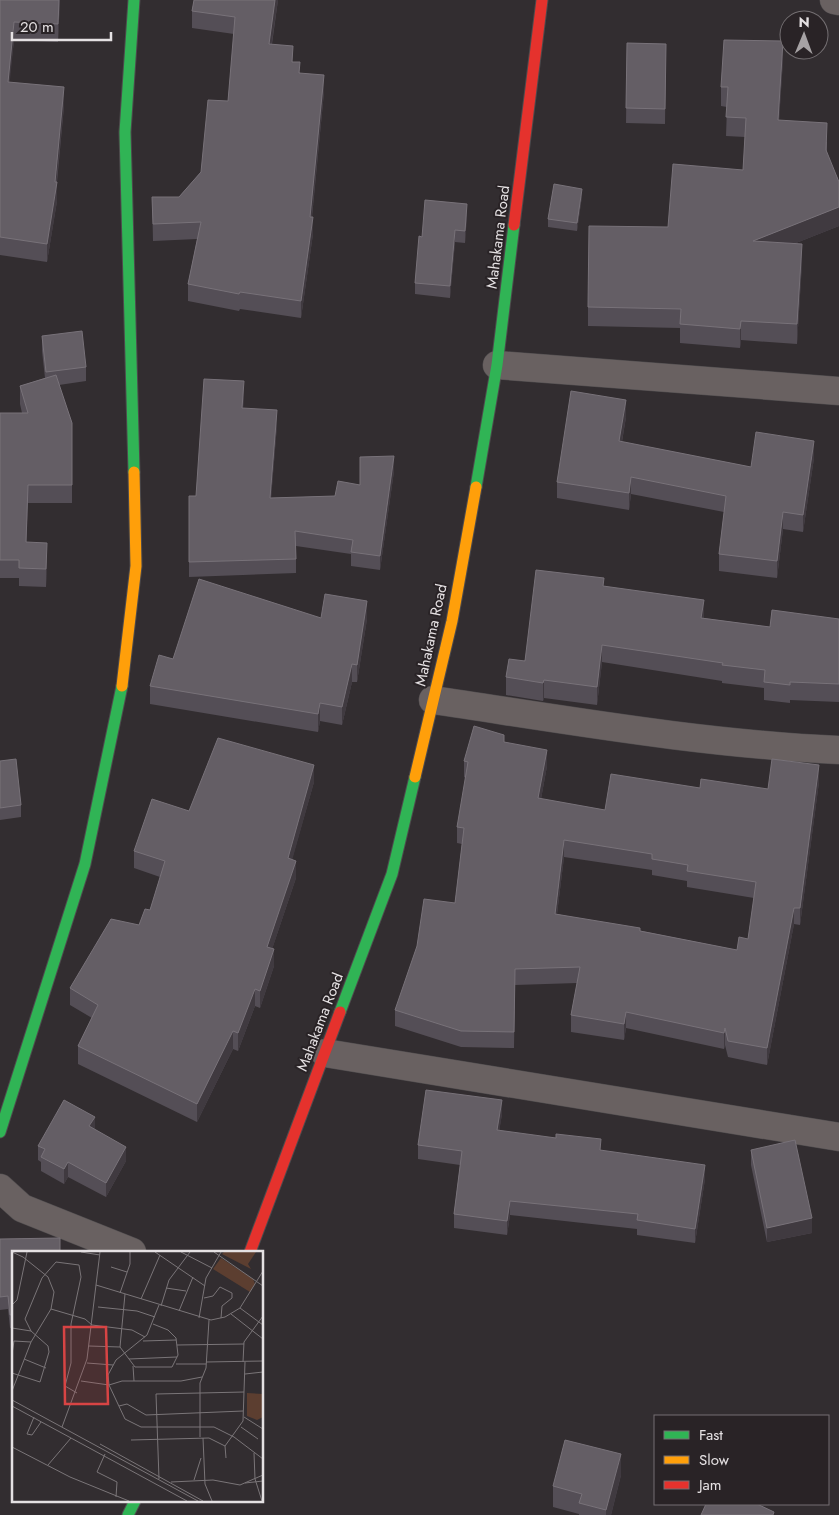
<svg xmlns="http://www.w3.org/2000/svg" width="839" height="1515" font-family="Jost,sans-serif">
<style>
.lines{fill:none;stroke-linecap:round;stroke-linejoin:round}
.street-casing{stroke:#4e4b4d;stroke-width:29}
.fast-casing{stroke:#4e4b4d;stroke-width:13}
.slow-casing{stroke:#4e4b4d;stroke-width:13}
.jam-casing{stroke:#4e4b4d;stroke-width:13}
.street{stroke:#696161;stroke-width:28}
.fast{stroke:#30b455;stroke-width:11}
.slow{stroke:#ff9f0a;stroke-width:11}
.jam{stroke:#e5322d;stroke-width:11}
.wall{fill:#544e56;fill-rule:evenodd}
.shaded-wall{fill:#403a40}
.building{fill:#645e65;stroke:#787279;fill-rule:evenodd}
.labels{text-anchor:middle;dominant-baseline:central;stroke-width:4;stroke-linejoin:round;paint-order:stroke}
.street-label{font-size:15px;fill:#e5e1e3;stroke:#292326}
.inset-road{fill:none;stroke:#7a7578;stroke-width:1}
.view{fill:#d84444;fill-opacity:0.15;stroke:#d84444;stroke-width:2.5}
.inset-edge{fill:none;stroke:#e5e1e3;stroke-width:2.5}
</style>
<rect width="100%" height="100%" fill="#322d30"/>
<g class="lines">
<defs>
<path id="street" d="M 834,0 L 839,1
M 497,365 L 839,391
M 433,700 C 568,720 703,744 839,750
M 325,1053 L 839,1137
M 0,1188 L 22,1208 L 132,1252"/>
<path id="fast" d="M 134,472 L 125,132 L 134,0
M 476,487 L 497,365 L 514,225
M 340,1012 L 392,874 L 415,777
M 0,1132 L 85,864 L 122,686
M 128,1515 L 135,1501"/>
<path id="slow" d="M 122,686 L 136,566 L 134,472
M 415,777 L 452,621 L 476,487"/>
<path id="jam" d="M 514,225 L 542,0
M 250,1252 L 340,1012"/>
</defs>
<use href="#street" class="street-casing"/>
<use href="#fast" class="fast-casing"/>
<use href="#slow" class="slow-casing"/>
<use href="#jam" class="jam-casing"/>
<use href="#street" class="street"/>
<use href="#fast" class="fast"/>
<use href="#slow" class="slow"/>
<use href="#jam" class="jam"/>
</g>
<path class="wall" d="M 0,0 L 60,0 L 58,42 L 14,40 L 9,82 L 64,106 L 57,182 L 57,201 L 47,262 L 0,255 Z
M 194,0 L 278,0 L 272,44 L 293,62 L 300,73 L 324,92 L 312,217 L 313,234 L 301,318 L 240,309 L 239,311 L 188,301 L 188,284 L 197,239 L 153,241 L 152,197 L 179,197 L 201,172 L 228,101 L 234,34 L 192,28 L 192,11 Z
M 627,43 L 666,44 L 665,124 L 626,123 Z
M 783,60 L 779,120 L 827,142 L 827,152 L 839,226 L 796,243 L 802,263 L 797,344 L 741,340 L 740,348 L 680,343 L 680,328 L 588,326 L 588,307 L 668,227 L 743,170 L 745,137 L 726,136 L 727,107 L 721,106 L 721,87 Z
M 582,196 L 577,231 L 548,227 L 548,219 Z
M 467,215 L 465,243 L 455,242 L 450,298 L 415,294 L 415,283 L 422,237 Z
M 42,336 L 86,367 L 86,381 L 59,385 L 72,423 L 72,503 L 28,503 L 26,542 L 47,561 L 46,587 L 19,586 L 19,578 L 0,578 L 0,413 L 22,413 L 20,404 L 20,386 L 45,378 L 42,351 Z
M 244,396 L 243,408 L 277,425 L 271,498 L 335,496 L 360,485 L 394,471 L 380,570 L 351,566 L 351,554 L 296,546 L 296,573 L 189,577 L 189,496 L 196,496 Z
M 626,417 L 622,442 L 751,467 L 814,458 L 803,532 L 783,529 L 777,578 L 719,571 L 719,554 L 724,512 L 631,494 L 629,510 L 557,498 L 557,482 Z
M 604,587 L 704,618 L 770,627 L 839,619 L 839,702 L 790,700 L 790,703 L 764,700 L 764,688 L 722,683 L 722,681 L 602,662 L 597,705 L 544,698 L 543,701 L 506,695 L 506,677 Z
M 367,619 L 357,682 L 352,682 L 342,725 L 320,721 L 318,732 L 150,704 L 150,686 L 173,659 Z
M 504,742 L 547,766 L 541,799 L 605,810 L 700,788 L 768,789 L 819,782 L 800,925 L 794,924 L 767,1065 L 728,1057 L 725,1045 L 724,1049 L 626,1028 L 624,1040 L 571,1032 L 571,1015 L 577,983 L 515,985 L 514,1048 L 461,1047 L 395,1026 L 395,1010 L 455,903 L 462,844 L 457,843 L 457,827 L 466,778 L 464,777 L 464,761 ZM 564,857 L 652,870 L 652,875 L 687,881 L 687,887 L 754,898 L 748,939 L 737,950 L 557,914 Z
M 0,761 L 21,805 L 21,817 L 0,820 Z
M 314,782 L 292,859 L 296,878 L 272,949 L 274,966 L 260,1008 L 255,1006 L 238,1051 L 233,1049 L 197,1122 L 78,1064 L 78,1046 L 92,1018 L 70,1005 L 70,988 L 139,925 L 150,910 L 160,877 L 134,868 L 134,851 L 189,811 Z
M 502,1114 L 499,1131 L 601,1150 L 705,1179 L 695,1243 L 637,1235 L 637,1229 L 510,1215 L 507,1235 L 454,1228 L 454,1214 L 460,1165 L 418,1159 L 418,1145 Z
M 95,1130 L 126,1161 L 106,1197 L 68,1177 L 64,1184 L 41,1171 L 41,1162 L 38,1160 L 38,1146 Z
M 751,1150 L 812,1233 L 767,1242 L 751,1165 Z
M 0,1239 L 14,1252 L 14,1328 L 10,1328 L 8,1309 L 0,1310 Z
M 621,1475 L 611,1515 L 579,1515 L 579,1514 L 553,1507 L 553,1486 Z"/>
<path class="shaded-wall" d="M 59,0 L 60,0 L 58,42 L 58,24 Z
M 275,0 L 278,0 L 269,61 L 269,44 Z
M 14,22 L 14,40 L 8,100 L 8,82 Z
M 783,41 L 783,60 L 778,139 L 778,120 Z
M 324,75 L 324,92 L 310,234 L 310,217 Z
M 64,87 L 64,106 L 56,186 L 57,182 L 57,201 L 47,262 L 47,244 L 55,182 Z
M 582,189 L 582,196 L 577,231 L 577,223 Z
M 467,204 L 467,215 L 465,243 L 465,231 Z
M 839,207 L 839,226 L 753,260 L 753,241 Z
M 313,217 L 313,234 L 301,318 L 301,301 Z
M 455,230 L 455,242 L 450,298 L 450,286 Z
M 802,244 L 802,263 L 797,344 L 797,324 Z
M 741,321 L 741,340 L 740,348 L 740,329 Z
M 244,381 L 244,396 L 242,422 L 242,408 Z
M 626,400 L 626,417 L 619,458 L 619,441 Z
M 277,410 L 277,425 L 270,513 L 270,498 Z
M 814,441 L 814,458 L 803,532 L 803,515 Z
M 394,456 L 394,471 L 380,570 L 380,556 Z
M 631,477 L 631,494 L 629,510 L 629,493 Z
M 28,485 L 28,503 L 26,560 L 26,542 Z
M 783,512 L 783,529 L 777,578 L 777,561 Z
M 47,543 L 47,561 L 46,587 L 46,569 Z
M 704,600 L 704,618 L 701,618 Z
M 367,601 L 367,619 L 357,682 L 357,665 Z
M 602,645 L 602,662 L 597,705 L 597,687 Z
M 352,664 L 352,682 L 342,725 L 342,707 Z
M 544,680 L 544,698 L 543,701 L 543,683 Z
M 320,703 L 320,721 L 318,732 L 318,714 Z
M 547,750 L 547,766 L 538,815 L 538,798 Z
M 314,765 L 314,782 L 288,875 L 288,858 Z
M 819,765 L 819,782 L 800,925 L 800,908 Z
M 564,840 L 564,857 L 555,930 L 555,914 Z
M 296,861 L 296,878 L 267,964 L 267,947 Z
M 794,908 L 794,924 L 767,1065 L 767,1048 Z
M 274,949 L 274,966 L 260,1008 L 260,991 Z
M 255,989 L 255,1006 L 238,1051 L 238,1033 Z
M 626,1012 L 626,1028 L 624,1040 L 624,1024 Z
M 725,1028 L 725,1045 L 724,1049 L 724,1033 Z
M 233,1031 L 233,1049 L 197,1122 L 197,1104 Z
M 502,1100 L 502,1114 L 497,1145 L 497,1130 Z
M 95,1117 L 95,1131 L 89,1126 Z
M 126,1147 L 126,1161 L 106,1197 L 106,1183 Z
M 68,1162 L 68,1177 L 64,1184 L 64,1169 Z
M 705,1165 L 705,1179 L 695,1243 L 695,1229 Z
M 510,1201 L 510,1215 L 507,1235 L 507,1221 Z
M 812,1218 L 812,1233 L 767,1242 L 767,1228 Z
M 621,1454 L 621,1475 L 611,1515 L 606,1515 L 606,1510 Z"/>
<path class="building" d="M 0,0 L 59,0 L 58,24 L 14,22 L 8,82 L 64,87 L 55,182 L 57,182 L 47,244 L 0,237 Z
M 194,0 L 275,0 L 269,44 L 293,46 L 292,62 L 300,62 L 299,73 L 324,75 L 310,217 L 313,217 L 301,301 L 240,292 L 239,294 L 188,284 L 201,222 L 153,224 L 152,197 L 179,197 L 201,172 L 208,100 L 228,101 L 235,17 L 192,11 Z
M 724,40 L 783,41 L 778,120 L 827,123 L 826,150 L 839,182 L 839,207 L 753,241 L 802,244 L 797,324 L 741,321 L 740,329 L 680,324 L 681,309 L 588,307 L 589,226 L 668,227 L 673,164 L 743,170 L 746,118 L 726,117 L 728,87 L 721,87 Z
M 627,43 L 666,44 L 665,109 L 626,108 Z
M 554,184 L 582,189 L 577,223 L 548,219 Z
M 425,200 L 467,204 L 465,231 L 455,230 L 450,286 L 415,283 L 419,236 L 422,237 Z
M 82,331 L 86,367 L 46,372 L 42,336 Z
M 56,375 L 72,423 L 72,485 L 28,485 L 26,542 L 47,543 L 46,569 L 19,568 L 19,560 L 0,560 L 0,413 L 28,413 L 20,386 Z
M 204,379 L 244,381 L 242,408 L 277,410 L 270,498 L 335,496 L 338,481 L 360,485 L 360,457 L 394,456 L 380,556 L 351,552 L 353,540 L 295,531 L 296,559 L 189,562 L 189,496 L 196,496 Z
M 571,391 L 626,400 L 619,441 L 751,467 L 756,432 L 814,441 L 803,515 L 783,512 L 777,561 L 719,554 L 726,496 L 631,477 L 629,493 L 557,482 Z
M 536,570 L 604,578 L 603,586 L 704,600 L 701,618 L 770,627 L 772,610 L 839,619 L 839,684 L 790,682 L 790,685 L 764,682 L 765,670 L 722,665 L 723,663 L 602,645 L 597,687 L 544,680 L 543,683 L 506,677 L 509,659 L 525,661 Z
M 199,579 L 321,618 L 325,594 L 367,601 L 357,665 L 352,664 L 342,707 L 320,703 L 318,714 L 150,686 L 159,655 L 173,659 Z
M 474,726 L 504,735 L 504,742 L 547,750 L 538,798 L 605,810 L 611,774 L 700,788 L 701,779 L 768,789 L 772,759 L 819,765 L 800,908 L 794,908 L 767,1048 L 728,1041 L 725,1028 L 724,1033 L 626,1012 L 624,1024 L 571,1015 L 580,967 L 515,969 L 514,1032 L 461,1031 L 395,1010 L 417,946 L 424,899 L 455,903 L 464,828 L 457,827 L 468,762 L 464,761 ZM 564,840 L 652,854 L 652,859 L 688,865 L 687,871 L 756,882 L 748,939 L 739,937 L 737,950 L 640,931 L 640,928 L 555,914 Z
M 218,738 L 314,765 L 288,858 L 296,861 L 267,947 L 274,949 L 260,991 L 255,989 L 238,1033 L 233,1031 L 197,1104 L 78,1046 L 98,1005 L 70,988 L 111,919 L 139,925 L 145,909 L 150,910 L 165,861 L 134,851 L 152,799 L 189,811 Z
M 16,759 L 21,805 L 0,808 L 0,761 Z
M 426,1090 L 502,1100 L 497,1130 L 556,1138 L 556,1134 L 601,1139 L 600,1150 L 705,1165 L 695,1229 L 637,1220 L 638,1214 L 510,1201 L 507,1221 L 454,1214 L 462,1151 L 418,1145 Z
M 64,1100 L 95,1117 L 89,1126 L 126,1147 L 106,1183 L 68,1162 L 64,1169 L 41,1157 L 45,1149 L 38,1146 Z
M 795,1140 L 812,1218 L 767,1228 L 751,1150 Z
M 60,1238 L 60,1252 L 14,1252 L 14,1314 L 10,1315 L 8,1296 L 0,1297 L 0,1239 Z
M 565,1440 L 621,1454 L 606,1510 L 579,1503 L 582,1494 L 553,1486 Z
M 706,1504 L 757,1504 L 774,1512 L 773,1515 L 701,1515 Z"/>
<g class="labels">
<g class="street-label">
<text transform="translate(498 237) rotate(-83)">Mahakama Road</text>
<text transform="translate(431 635) rotate(-78)">Mahakama Road</text>
<text transform="translate(320 1022) rotate(-69)">Mahakama Road</text>
</g>
</g>
<g transform="translate(12 1251)">
<rect width="251" height="251" fill="#322d30"/>
<path d="M 212,1 L 244,1 L 236,13 L 239,18 L 210,3 ZM 209,7 L 241,28 L 243,33 L 238,41 L 201,18 ZM 235,142 L 251,143 L 251,166 L 245,169 L 235,165 Z" fill="#5c3e30"/>
<path class="inset-road" d="M 0,1 L 11,6 L 36,26 L 42,41 L 39,58 L 19,91 L 0,140M 69,1 L 88,4M 143,1 L 193,35M 169,1 L 200,17M 202,1 L 251,35M 99,16 L 115,21M 84,34 L 199,69 L 213,66 L 228,57 L 251,20M 154,37 L 174,40M 108,42 L 118,13 L 118,1M 113,43 L 108,96 L 123,116 L 160,116 L 166,104 L 164,87 L 156,79 L 141,73M 192,47 L 201,45 L 208,36 L 220,42 L 220,47 L 210,55 L 209,67M 129,48 L 148,4M 0,54 L 5,49 L 15,1M 147,54 L 135,84 L 104,109 L 96,124 L 97,134 L 113,168 L 129,176 L 202,176 L 222,186 L 251,208M 149,55 L 157,29 L 178,1M 86,56 L 125,60 L 143,66M 228,57 L 251,74M 39,58 L 73,68 L 80,74 L 120,79 L 133,86M 167,60 L 181,26M 219,63 L 251,88M 187,67 L 194,27 L 209,1M 0,77 L 19,80 L 36,95 L 37,101 L 28,131 L 0,122M 19,80 L 13,68 L 30,27 L 44,11 L 67,14 L 69,26 L 59,73 L 59,112 L 53,135 L 65,142M 131,90 L 164,89M 165,94 L 232,93M 77,95 L 108,96M 0,103 L 2,90 L 19,91M 12,108 L 34,117M 117,108 L 165,106M 194,111 L 251,110M 231,111 L 232,91 L 251,65M 75,112 L 101,114M 164,113 L 194,113M 121,115 L 122,130M 233,123 L 251,121M 69,130 L 97,134 L 110,130 L 169,130 L 190,126M 0,149 L 186,250M 0,155 L 175,250M 107,155 L 115,153 L 134,164 L 231,160M 22,166 L 15,183 L 20,184 L 29,171M 232,166 L 251,178M 50,176 L 75,108 L 88,1M 229,176 L 246,188M 188,186 L 188,132 L 194,117 L 197,69M 191,187 L 193,233 L 200,250M 119,189 L 197,187 L 213,195M 88,193 L 191,250M 0,196 L 58,226 L 117,250M 242,202 L 243,228 L 250,250M 93,203 L 85,221 L 105,231 L 104,246M 214,207 L 213,195 L 231,170 L 233,111M 36,214 L 59,187M 147,228 L 144,143 L 232,141M 182,229 L 189,207M 159,231 L 201,229 L 228,234 L 251,224M 233,232 L 251,230"/>
<path class="view" d="M 52,76 L 94,76 L 96,153 L 53,153 Z"/>
<rect width="251" height="251" class="inset-edge"/>
</g>
<rect x="654" y="1415" width="175" height="90" fill="#292326" stroke="#746f72"/>
<rect x="664" y="1431" width="25" height="8" fill="#30b455" stroke="#746f72"/>
<text x="699" y="1440" font-size="15" fill="#e5e1e3">Fast</text>
<rect x="664" y="1456" width="25" height="8" fill="#ff9f0a" stroke="#746f72"/>
<text x="699" y="1465" font-size="15" fill="#e5e1e3">Slow</text>
<rect x="664" y="1481" width="25" height="8" fill="#e5322d" stroke="#746f72"/>
<text x="699" y="1490" font-size="15" fill="#e5e1e3">Jam</text>
<g transform="translate(804 35) rotate(1)"><circle r="24" fill="#292326" stroke="#746f72"/>
<path d="M0-4L9 19L0 12L-9 19Z" fill="#a6a2a4"/>
<text y="-8" font-size="14" font-weight="bold" text-anchor="middle" fill="#e5e1e3">N</text>
</g>
<path d="M12 32v8h99v-8" fill="none" stroke="#e5e1e3" stroke-width="2.5"/>
<text x="20" y="32" font-size="15" fill="#e5e1e3" stroke="#292326" stroke-width="4" paint-order="stroke">20 m</text>
</svg>
